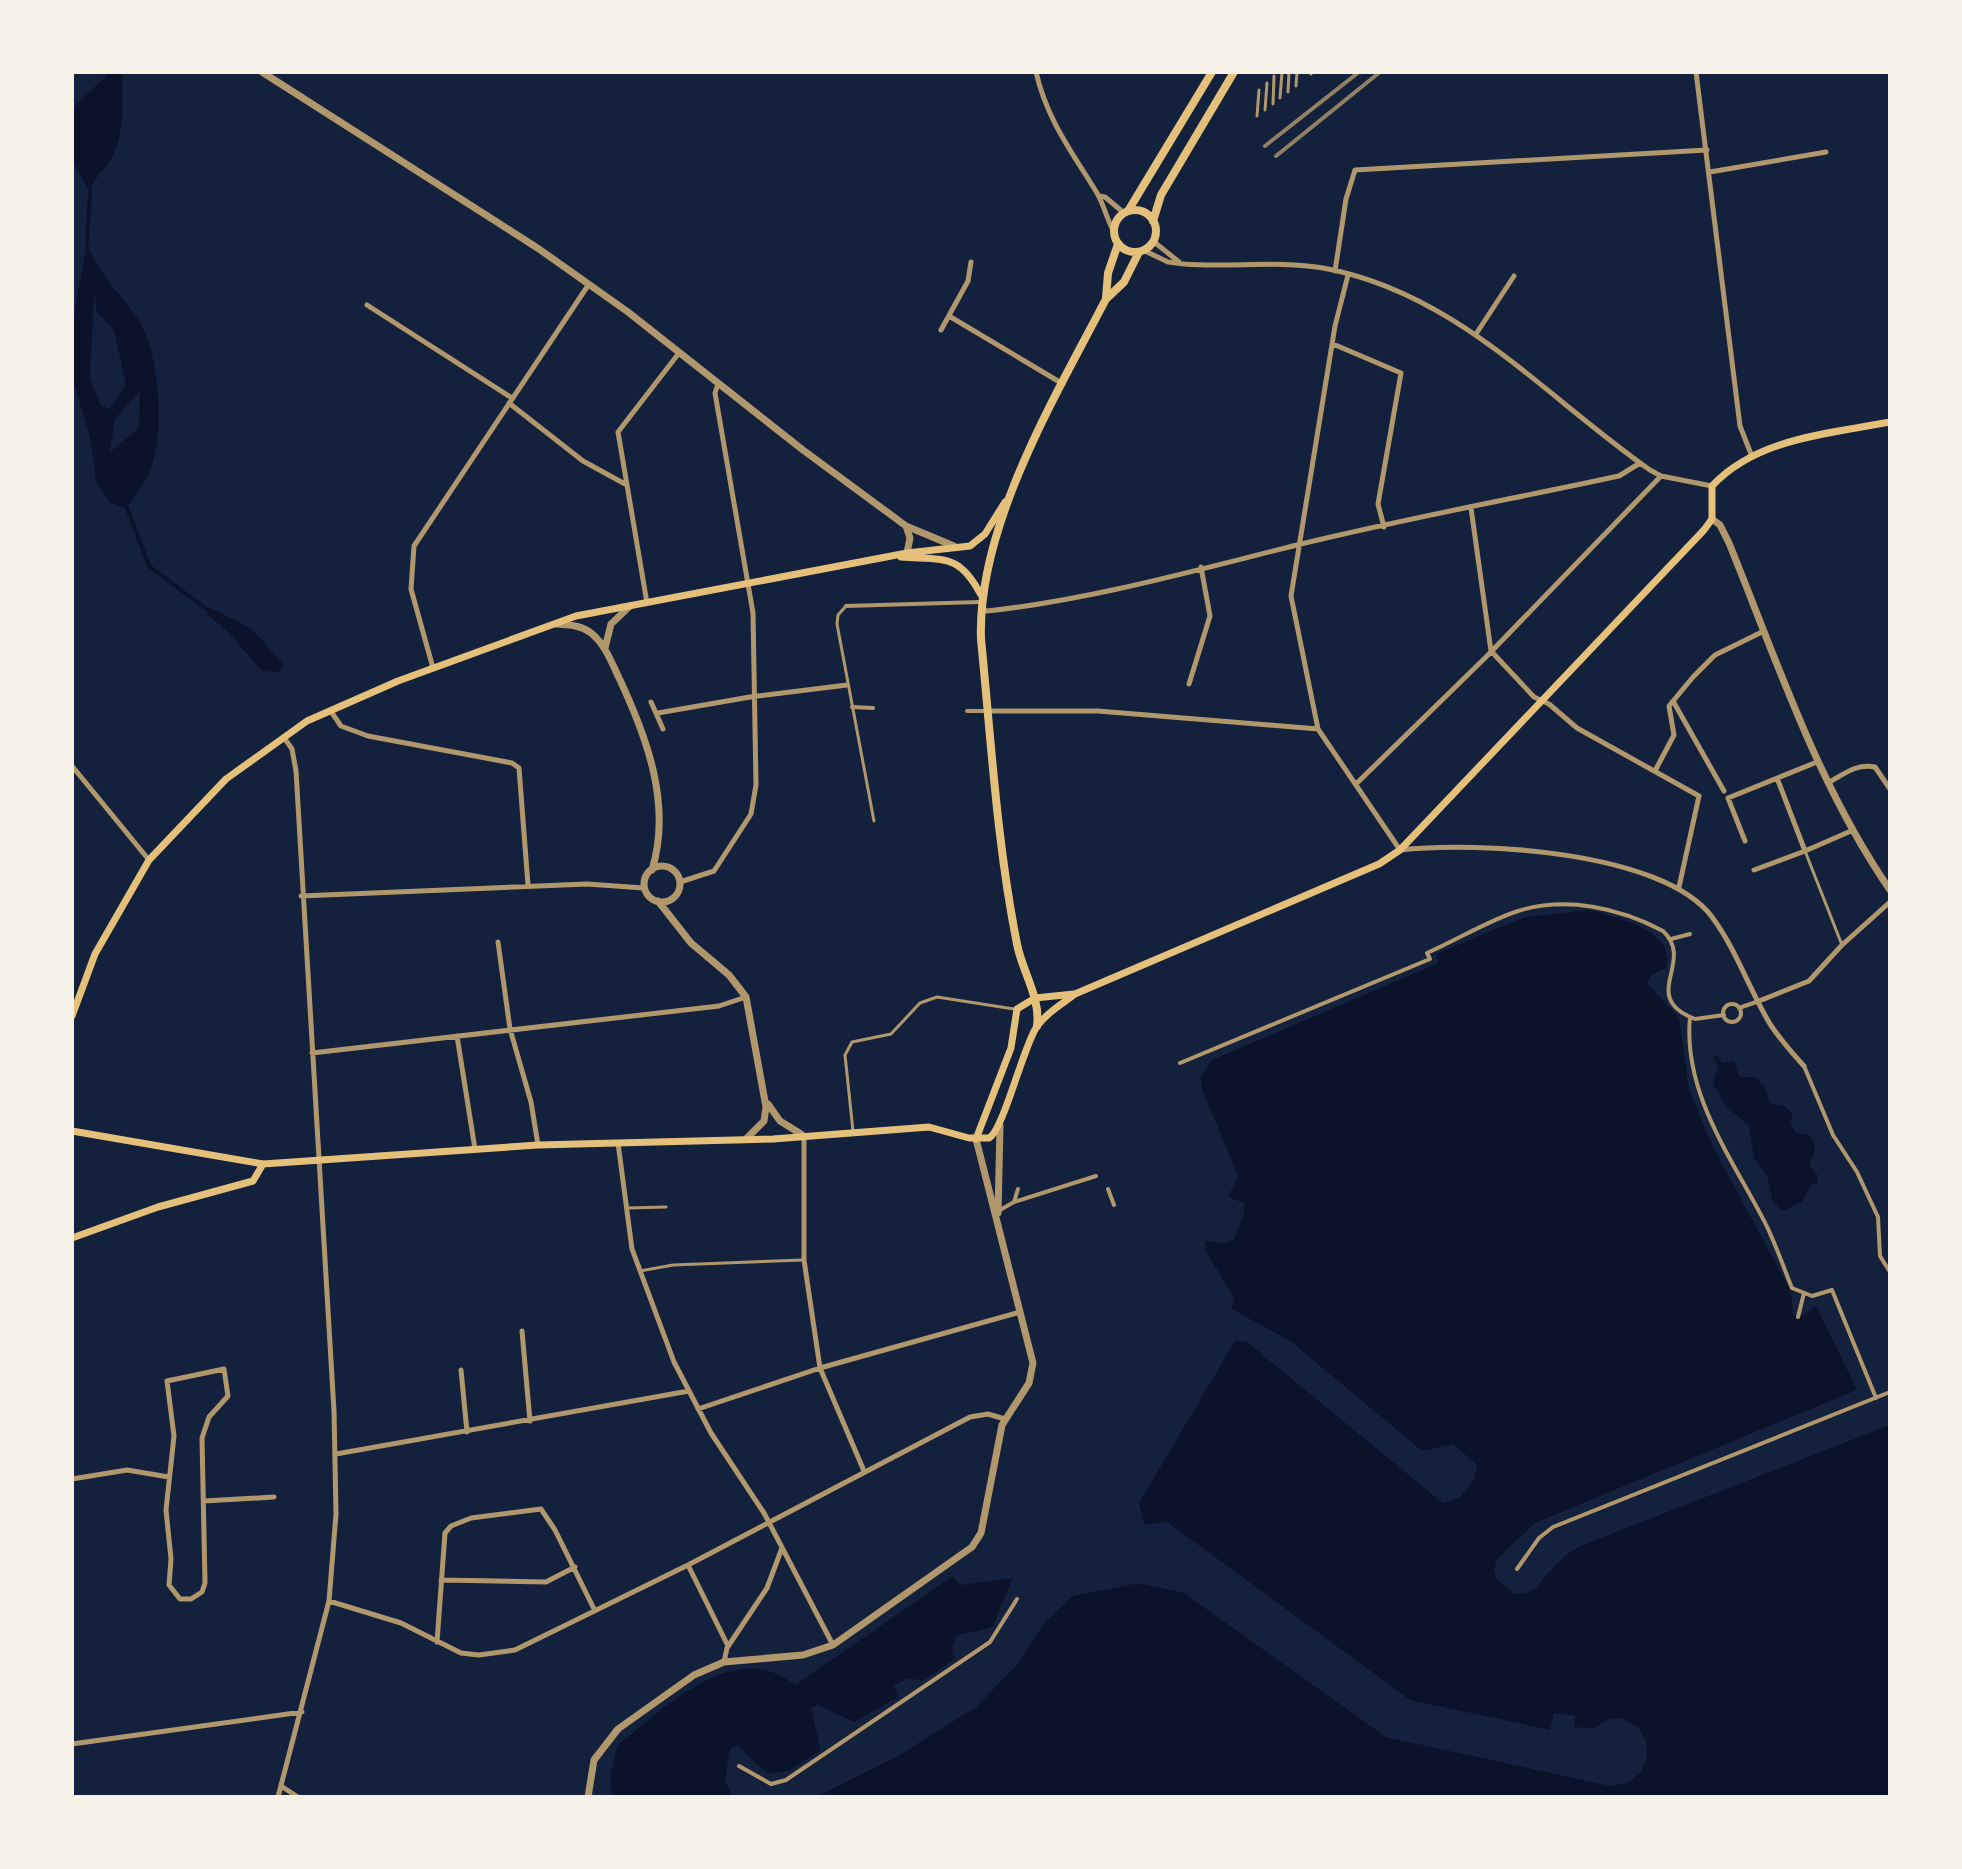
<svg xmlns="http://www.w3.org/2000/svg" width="1962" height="1869" font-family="'Sofia Sans Condensed',sans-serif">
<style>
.water{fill:#0b132b;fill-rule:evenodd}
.pier{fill:#14213d}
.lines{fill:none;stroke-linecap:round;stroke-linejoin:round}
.stream{stroke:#0b132b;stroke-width:4}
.service{stroke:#b1986c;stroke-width:3}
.pedestrian{stroke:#b1986c;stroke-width:4}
.minor{stroke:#b1986c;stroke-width:5}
.tertiary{stroke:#b1986c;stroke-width:7}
.secondary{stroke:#e5c07b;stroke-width:7}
.primary{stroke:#e5c07b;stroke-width:8}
.rail{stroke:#918062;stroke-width:4}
</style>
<rect width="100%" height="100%" fill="#14213d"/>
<path class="water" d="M 110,72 L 122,72 C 123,99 125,130 113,155 C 106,169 94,176 90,192 L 74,164 L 73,108 Z
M 87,242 C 97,274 120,292 138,319 C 160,353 165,433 150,471 C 145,484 134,496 127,508 L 110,503 L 96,481 L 90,437 L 73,380 L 74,315 ZM 94,293 L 97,312 L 114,330 L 125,380 L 124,389 L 109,409 L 101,406 L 90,379 ZM 140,391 L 139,428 L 110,452 L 115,419 Z
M 209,607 L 252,629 L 284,665 L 278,672 L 262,671 C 245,653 228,628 207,615 Z
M 1589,910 C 1617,918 1676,929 1666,968 L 1651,975 L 1647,983 L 1679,1018 L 1689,1089 L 1712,1145 L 1791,1292 L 1793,1315 L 1801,1317 L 1816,1306 L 1857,1390 L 1535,1523 C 1512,1550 1473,1561 1515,1594 C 1547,1585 1551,1562 1580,1546 L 1890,1421 L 1890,1797 L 816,1797 L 898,1756 L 976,1707 L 1017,1665 L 1044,1623 L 1073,1596 L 1145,1582 L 1184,1592 L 1386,1737 L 1611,1786 L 1641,1772 L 1647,1757 L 1638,1727 C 1619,1717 1611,1717 1594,1729 L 1573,1727 L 1575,1716 L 1554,1713 L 1550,1731 L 1410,1700 L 1167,1522 L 1144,1525 L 1139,1503 L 1235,1341 L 1246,1341 L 1443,1503 C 1463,1498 1473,1485 1477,1465 L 1453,1444 L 1422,1451 L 1290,1341 L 1231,1309 L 1235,1299 L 1206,1252 L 1205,1241 L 1225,1243 L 1234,1240 L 1244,1213 L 1244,1203 L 1228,1197 L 1238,1176 L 1202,1089 L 1201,1077 L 1212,1060 L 1439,963 L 1436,954 L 1525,917 Z
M 1717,1055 L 1722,1063 L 1734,1061 L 1739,1077 L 1755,1077 L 1764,1086 L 1770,1104 L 1784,1105 L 1793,1115 L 1790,1123 L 1796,1133 L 1809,1135 C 1820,1149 1812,1151 1810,1166 L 1818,1176 L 1817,1183 L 1810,1186 L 1802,1202 L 1782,1211 L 1773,1202 L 1767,1175 L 1754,1158 L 1749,1126 L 1726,1106 L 1713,1084 L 1718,1065 L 1713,1057 Z
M 953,1576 L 960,1585 L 1013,1577 L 993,1627 L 956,1636 L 955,1659 L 923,1681 L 908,1678 L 894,1686 L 898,1697 L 854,1722 L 818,1705 L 811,1708 L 821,1750 L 789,1771 L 767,1775 L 738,1746 L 730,1749 L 725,1779 L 732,1797 L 612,1797 L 610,1779 L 617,1746 C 663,1709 736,1636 795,1685 Z"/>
<path class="pier" d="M 1231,1309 L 1290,1341 L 1422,1451 L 1453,1444 L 1477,1465 L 1474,1479 L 1460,1497 L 1443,1503 L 1246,1341 L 1235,1341 L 1234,1337 L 1248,1338 L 1444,1498 L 1455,1496 L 1470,1477 L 1473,1466 L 1452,1448 L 1420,1455 L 1288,1344 L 1232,1314 Z
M 1857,1390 L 1861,1391 L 1858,1394 L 1538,1526 L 1501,1562 L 1501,1578 L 1516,1590 L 1525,1589 L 1533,1585 L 1558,1554 L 1578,1542 L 1890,1417 L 1890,1425 L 1580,1546 L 1560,1557 L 1536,1588 L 1526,1593 L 1515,1594 L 1497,1580 L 1494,1570 L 1497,1560 L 1535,1523 Z
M 1135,1503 L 1139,1503 L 1144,1525 L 1167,1522 L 1410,1700 L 1550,1730 L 1554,1713 L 1575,1716 L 1574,1727 L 1594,1729 L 1607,1720 L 1621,1718 L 1638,1727 L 1646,1741 L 1647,1757 L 1641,1772 L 1628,1783 L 1611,1786 L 1386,1737 L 1184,1593 L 1129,1581 L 1146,1578 L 1186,1589 L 1388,1734 L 1611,1782 L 1626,1779 L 1638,1770 L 1643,1756 L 1642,1742 L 1635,1730 L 1620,1722 L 1608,1723 L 1593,1733 L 1572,1730 L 1570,1719 L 1557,1717 L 1554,1732 L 1550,1735 L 1408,1704 L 1166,1526 L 1141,1528 Z
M 1013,1573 L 1017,1579 L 996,1630 L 959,1639 L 958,1662 L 925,1685 L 918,1684 L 955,1659 L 952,1651 L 956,1636 L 993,1627 L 1013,1578 L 960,1585 L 963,1581 Z
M 901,1695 L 900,1701 L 871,1720 L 855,1726 L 816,1711 L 825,1751 L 791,1775 L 765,1778 L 737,1751 L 731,1766 L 730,1749 L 738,1746 L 767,1774 L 789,1771 L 821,1750 L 811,1709 L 817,1705 L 854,1722 L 869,1717 Z"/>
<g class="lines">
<path class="stream" d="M 87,242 L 90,192
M 127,508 L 149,566 L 209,611"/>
<path class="service" d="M 1311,74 L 1311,72
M 1296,86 L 1297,72
M 1288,92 L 1289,72
M 1280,98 L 1282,72
M 1273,104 L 1274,76
M 1265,110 L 1267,83
M 1257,116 L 1259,90
M 846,606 L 838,615 L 837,624 L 874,821
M 1805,851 L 1842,945
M 853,1131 L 845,1055 L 852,1042 L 891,1034 L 920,1003 L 937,997 L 1014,1009
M 628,1208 L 666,1207
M 640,1271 L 673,1265 L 803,1260"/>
<path class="pedestrian" d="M 846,606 L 980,602
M 852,707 L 873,708
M 967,711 L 986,711
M 1671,939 L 1690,934
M1723 1013a9 9 0 1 1 18 0a9 9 0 1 1-18 0Z
M 1739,1008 L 1759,1001
M 1690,1017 C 1683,1090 1728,1153 1761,1215 C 1774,1238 1782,1264 1792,1288 L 1812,1296 L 1832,1290 L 1876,1398
M 1180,1063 L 1430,959 L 1427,953 C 1457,940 1487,921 1518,911 C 1566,896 1620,908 1663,931 C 1696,962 1638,997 1695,1019 L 1724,1015
M 1804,1066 L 1833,1135 L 1857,1172 L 1878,1217 L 1880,1256 L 1890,1272
M 1108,1189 L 1114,1205
M 1014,1202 L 1096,1176
M 1000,1210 L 1014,1202 L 1018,1189
M 1798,1317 L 1804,1293
M 1517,1569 L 1539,1538 L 1553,1527 L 1890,1392
M 739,1766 L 771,1784 L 786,1780 L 990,1642 L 1017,1599"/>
<path class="minor" d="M 1036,72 C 1047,120 1072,152 1097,193 C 1104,205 1107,220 1114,232
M 1696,72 L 1740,426 L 1751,454
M 1710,172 L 1826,152
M 1099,196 L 1105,197 L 1124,213
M 1153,241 L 1179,262
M 1143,250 L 1168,262 L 1184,264 C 1230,268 1278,260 1323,268 C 1456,292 1544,396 1650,470 L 1661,476 L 1712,486
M 1335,271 L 1346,199 L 1355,170 L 1707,150
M 1348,275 L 1335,326 L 1291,596 L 1318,729 L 1400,850 C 1477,841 1663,851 1712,917 C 1736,949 1749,989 1770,1024 C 1780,1039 1792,1053 1804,1066
M 367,305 L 512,398
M 949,316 L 1063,384
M 941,330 L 968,281 L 971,262
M 1476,334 L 1514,276
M 1333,344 L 1401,373 L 1378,504 L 1384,527
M 509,403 L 583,461 L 625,484
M 1471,508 L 1491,651 L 1534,697 L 1549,704 L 1577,728 L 1699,796 L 1679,887
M 647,603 L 618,432 L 679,353
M 981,607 L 987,611 C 1090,600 1196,570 1297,545 C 1403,519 1512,499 1619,476 L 1640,463
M 433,668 L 411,589 L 414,546 L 589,284
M 1189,684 L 1210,616 L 1201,567
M 1673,701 L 1724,791
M 651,702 L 663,729
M 330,710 L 341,726 L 368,736 L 512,763 L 519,768 L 528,885
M 988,711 L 1098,711 L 1318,729
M 658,713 L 750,697 L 847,685
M 72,766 L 149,860
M 1656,769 L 1674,735 L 1669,706 L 1693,677 L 1715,655 L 1764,631
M 1777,778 L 1805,851 L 1851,831
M 1828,783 C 1844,774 1857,763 1875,767 L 1890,789
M 1356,784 L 1487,656 L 1661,476
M 1745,841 L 1728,798 L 1817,762
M 1754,870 L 1805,851
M 680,882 L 714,871 L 751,814 L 756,785 L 753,613 L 715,393 L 718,384
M 301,896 L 587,884 L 644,888
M 498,942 L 510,1029 L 531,1102 L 538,1145
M 1759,1001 L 1809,981 L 1842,945 L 1890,902
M 457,1036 L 475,1149
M 312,1053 L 719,1006 L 746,997
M 804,1135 L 804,1260 L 820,1368 L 864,1471
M 618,1143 L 632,1249 L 674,1362 L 711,1433 L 764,1513 L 833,1645
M 522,1331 L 530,1421
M 224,1369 L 228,1396 L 209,1417 L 202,1438 L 205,1583 L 202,1592 L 191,1599 L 180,1599 L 169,1585 L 171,1559 L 166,1510 L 174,1436 L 167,1381 Z
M 461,1370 L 467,1432
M 698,1409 L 820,1368 L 1020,1312
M 336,1454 L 689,1391
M 72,1479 L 127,1470 L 169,1477
M 204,1501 L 274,1497
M 688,1565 L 728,1646
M 441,1580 L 546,1582 L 575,1567
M 329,1601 L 401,1623 L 461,1653 L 479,1655 L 515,1650 L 688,1565 L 970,1417 L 988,1414 L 1005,1419
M 437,1642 L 445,1533 L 451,1526 L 471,1518 L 541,1509 L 555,1530 L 595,1611
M 724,1662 L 727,1648 L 767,1588 L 782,1548
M 72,1744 L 302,1712
M 281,1786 L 298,1797
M 278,1797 L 329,1601 L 336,1514 L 334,1411 L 296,771 L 292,749 L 285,739"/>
<path class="tertiary" d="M 262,72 L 539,249 L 628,312 L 803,450 L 906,526 L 954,546
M 1712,519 L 1720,525 L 1729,543 C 1777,661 1817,784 1890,890
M 906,526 L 910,538 L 907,553
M 556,624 C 569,625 581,625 591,633 C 606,645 612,664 620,680 C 647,738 672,805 652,870
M 605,648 L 611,624 L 630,606
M644 884a18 18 0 1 1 36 0a18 18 0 1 1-36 0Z
M 658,901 L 691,943 L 729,975 L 746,997 L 766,1107 L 764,1121 L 747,1138
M 768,1104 L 780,1121 L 801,1134
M 998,1213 L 1000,1126
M 588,1797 L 594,1760 L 618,1729 L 694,1675 L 724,1662 L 803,1655 L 833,1645 L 972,1547 L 981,1533 L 1002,1425 L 1029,1383 L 1033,1363 L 976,1139"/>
<path class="secondary" d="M 901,557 C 944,560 959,553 981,595
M 72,1016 L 95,954 L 149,860 L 226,779 L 307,721 L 398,681 L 576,616 L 907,553 L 970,546 L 985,534 L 1005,502
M 72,1131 L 263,1164 L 538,1145 L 773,1139 L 929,1127 L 969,1138 L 989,1138 C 1003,1131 1023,1048 1036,1028 C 1045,1014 1062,1004 1075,994 L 1379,864 L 1400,850 L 1704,530 L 1712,519 L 1712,486 C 1757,438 1828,434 1890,422
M 976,1139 L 1011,1048 L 1017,1009 L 1035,998 L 1074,994
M 72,1238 L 158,1207 L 253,1181 L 263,1164"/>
<path class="primary" d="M1114 231a21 21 0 1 1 42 0a21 21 0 1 1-42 0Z
M 1128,211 L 1212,72
M 1153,221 L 1161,195 L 1234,72
M 1106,298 L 1108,273 L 1118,244
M 1037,1026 C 1041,998 1022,971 1017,944 C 997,844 991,740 981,639 C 977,527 1055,397 1106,299 L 1124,282 L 1139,252"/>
<path class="rail" d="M 1265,146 L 1359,72
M 1276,156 L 1380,72"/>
</g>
<rect width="1962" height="1869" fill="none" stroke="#f6f1e7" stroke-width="148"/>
</svg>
